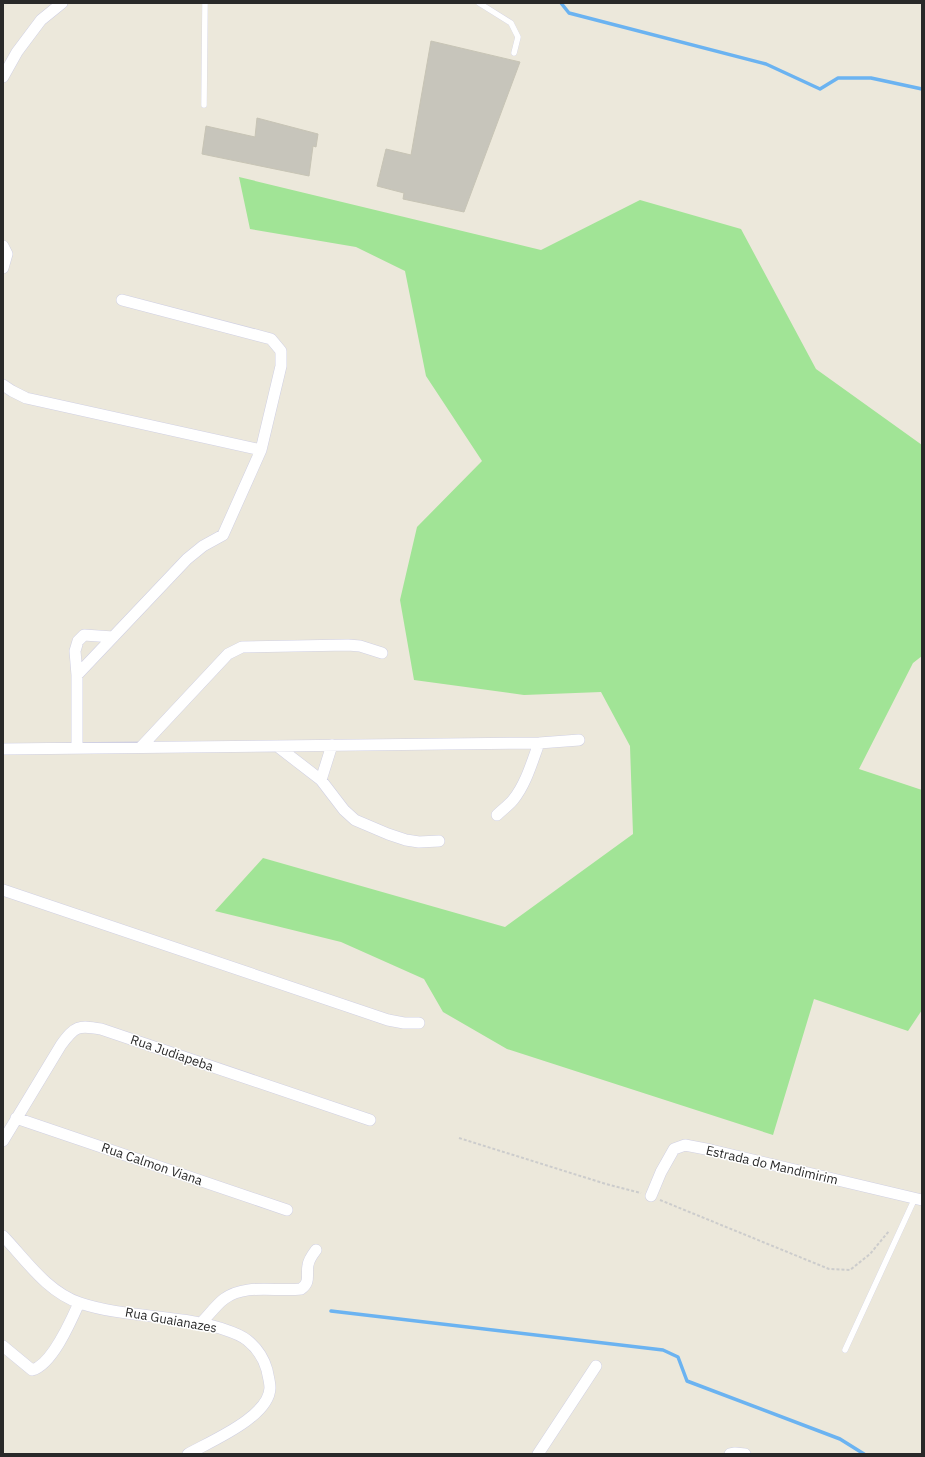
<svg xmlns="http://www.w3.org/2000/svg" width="925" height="1457" font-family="'IBM Plex Sans',sans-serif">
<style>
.green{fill:#a1e496}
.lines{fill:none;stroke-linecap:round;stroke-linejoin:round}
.stream{stroke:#6bb3f1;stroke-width:3.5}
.building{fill:#c7c5bb;stroke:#c7c4b5}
.lane-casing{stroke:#d0d0e3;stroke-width:6}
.street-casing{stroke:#d0d0e3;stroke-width:12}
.path{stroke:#ccc;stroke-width:2;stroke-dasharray:3 2;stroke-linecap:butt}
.lane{stroke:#fff;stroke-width:5.5}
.street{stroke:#fff;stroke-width:11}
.labels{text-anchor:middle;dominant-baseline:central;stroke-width:3;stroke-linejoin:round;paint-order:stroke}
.street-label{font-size:13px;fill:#292929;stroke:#fff}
</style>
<rect width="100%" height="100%" fill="#ece8db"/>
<path class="green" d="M 239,177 L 541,250 L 640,200 L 741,229 L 816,369 L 922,445 L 922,656 L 913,663 L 859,769 L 922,790 L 922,1010 L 908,1031 L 814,999 L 773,1135 L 507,1049 L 443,1012 L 424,979 L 341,942 L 215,911 L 263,858 L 505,927 L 633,834 L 630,746 L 601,692 L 524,695 L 414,680 L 400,600 L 417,527 L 482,461 L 426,376 L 405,271 L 356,247 L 250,229 Z"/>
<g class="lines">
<path class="stream" d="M 561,3 L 569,13 L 766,64 L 820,89 L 838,78 L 871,78 L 922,89
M 331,1311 L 663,1350 L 678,1357 L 687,1381 L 840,1439 L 864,1454"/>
</g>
<path class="building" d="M 431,41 L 520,62 L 464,212 L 403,199 L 404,193 L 377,186 L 386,149 L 411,155 Z
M 257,118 L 318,134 L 316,147 L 313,146 L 309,176 L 202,154 L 206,126 L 255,137 Z"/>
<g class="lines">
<defs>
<path id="lane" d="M 479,3 L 511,23 L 518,37 L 514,53
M 204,105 L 205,3
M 845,1350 L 915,1198"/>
<path id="street" d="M 3,77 L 17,52 L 41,20 L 62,3
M 3,246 L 7,254 L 3,268
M 3,385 L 12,391 L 26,398 L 261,450
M 77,675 L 187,559 L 203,546 L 223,535 L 261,450 L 281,366 L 281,351 L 271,339 L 122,300
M 277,746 L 321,780 L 344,810 L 355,820 L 388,834 L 406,840 L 419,842 L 439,841
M 141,747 L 228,654 L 242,647 L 348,645 L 360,646 L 382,653
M 77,748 L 77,675 L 75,651 L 78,641 L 84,635 L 113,637
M 3,749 L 539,743 L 579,740
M 321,780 L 332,745
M 497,815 C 502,810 509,805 513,800 C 526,784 532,762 539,743
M 3,890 L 388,1020 L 404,1023 L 419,1023
M 16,1118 L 287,1210
M 3,1141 L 61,1045 C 75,1026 78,1025 101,1029 L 370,1120
M 651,1196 L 661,1172 L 674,1149 L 685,1145 L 711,1150 L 922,1200
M 3,1236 C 26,1260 47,1292 80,1303 C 125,1318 174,1314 220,1328 C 229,1331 240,1334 247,1340 C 257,1348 264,1359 267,1370 C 268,1376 270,1382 270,1388 C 269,1417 211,1441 188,1454
M 202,1322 C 209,1315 216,1305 224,1299 C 246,1283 276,1292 301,1289 C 311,1282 306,1275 308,1265 C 309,1259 313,1254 316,1250
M 3,1346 L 32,1370 C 52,1365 71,1321 79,1303
M 538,1454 L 596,1366
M 730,1454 L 735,1453 L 745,1454"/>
</defs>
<use href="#lane" class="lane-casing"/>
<use href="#street" class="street-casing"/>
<path class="path" d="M 459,1138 L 606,1184 L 641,1193
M 660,1200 L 829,1269 L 850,1270 L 870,1254 L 889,1231"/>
<use href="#lane" class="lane"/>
<use href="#street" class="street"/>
</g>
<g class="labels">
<g class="street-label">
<text transform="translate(172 1053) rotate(19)">Rua Judiapeba</text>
<text transform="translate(152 1164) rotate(19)">Rua Calmon Viana</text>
<text transform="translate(772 1165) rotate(13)">Estrada do Mandimirim</text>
<text transform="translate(171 1320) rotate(10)">Rua Guaianazes</text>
</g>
</g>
<rect width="925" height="1457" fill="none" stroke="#292929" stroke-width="8"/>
</svg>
